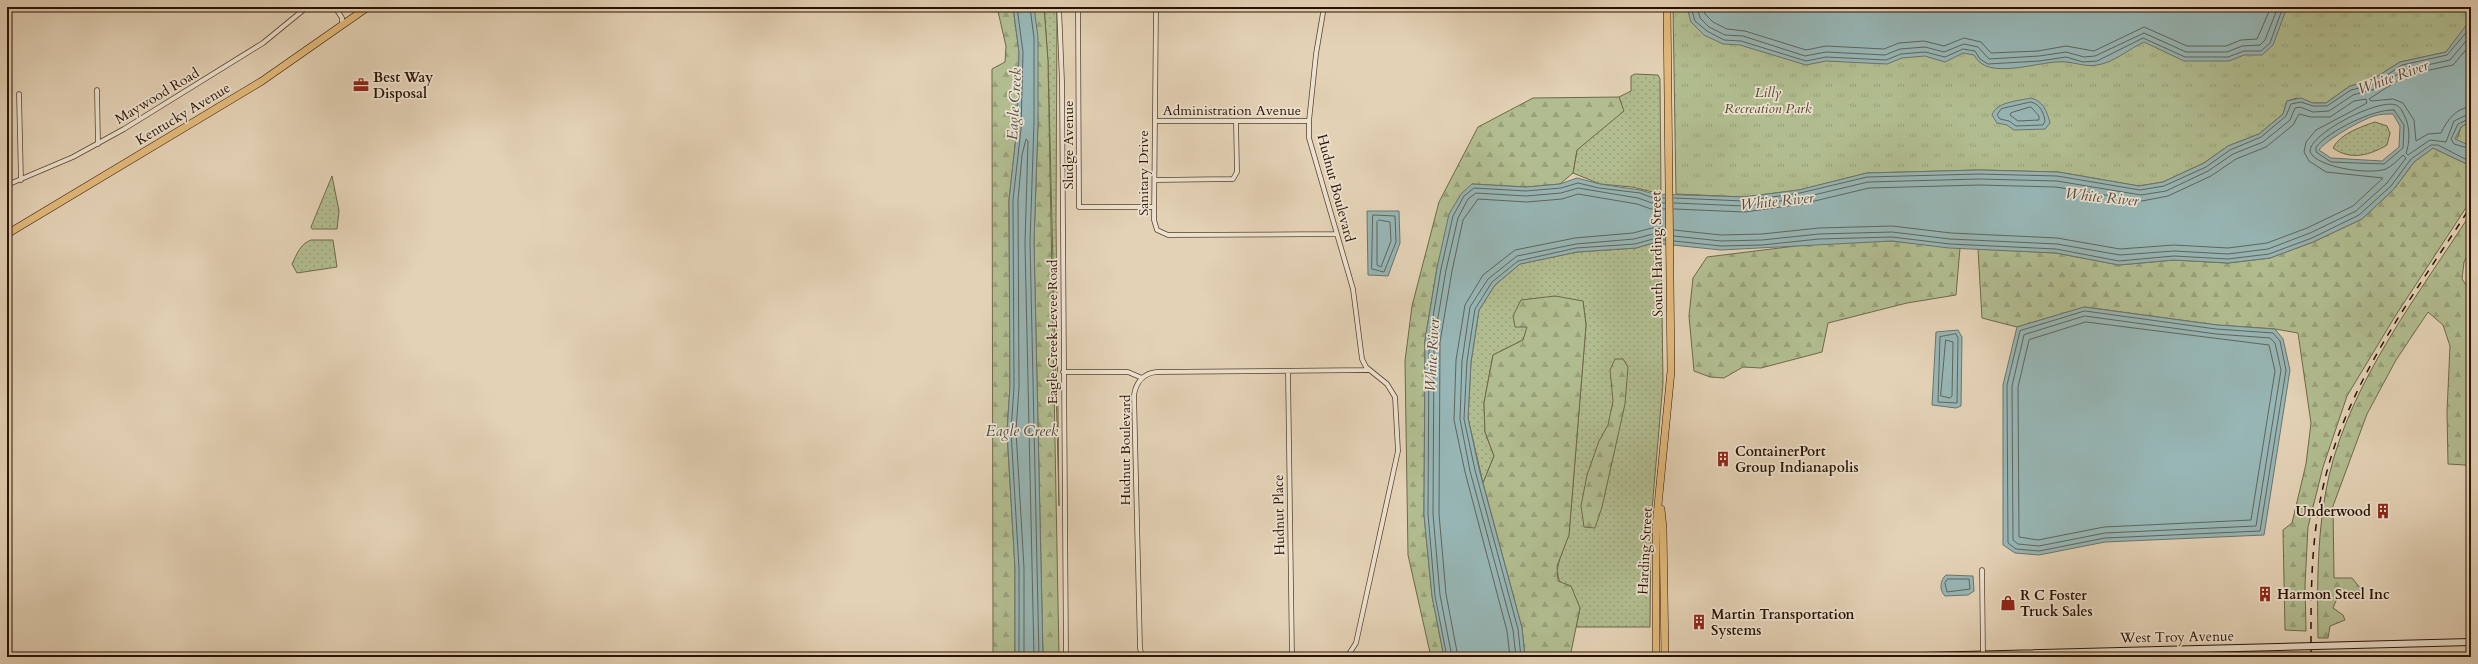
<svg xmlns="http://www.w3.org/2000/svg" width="2478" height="664" font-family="Cardo,serif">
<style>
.grass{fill:url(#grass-dots);stroke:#6e6849}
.forest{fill:url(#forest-firs);stroke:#6e6849}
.park{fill:url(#park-tufts);stroke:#6e6849}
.water{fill:#97b6b5;stroke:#6b746d;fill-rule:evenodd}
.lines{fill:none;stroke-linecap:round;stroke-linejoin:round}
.shore{stroke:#60645c;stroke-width:1}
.minor-casing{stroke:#58422f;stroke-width:5.5}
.secondary-casing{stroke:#2a1202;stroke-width:8}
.primary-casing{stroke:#2a1202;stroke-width:8}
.minor{stroke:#ede2d0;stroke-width:4}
.secondary{stroke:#ede2d0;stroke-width:6}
.primary{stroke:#e2b97b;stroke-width:7}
.rail{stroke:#2a1202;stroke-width:1.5;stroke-dasharray:7 7;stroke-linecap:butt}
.labels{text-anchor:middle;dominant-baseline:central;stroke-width:3.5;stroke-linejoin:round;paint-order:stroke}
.poi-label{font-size:14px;font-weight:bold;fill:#2a1202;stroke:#ede2d0;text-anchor:start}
.park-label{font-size:14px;font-style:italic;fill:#52452d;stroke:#ede2d0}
.street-label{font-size:14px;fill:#2a1202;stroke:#ede2d0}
.water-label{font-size:15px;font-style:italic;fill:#504b41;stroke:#ede2d0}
</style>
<defs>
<pattern id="grass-dots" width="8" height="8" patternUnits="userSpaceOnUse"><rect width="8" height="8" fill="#b1bd90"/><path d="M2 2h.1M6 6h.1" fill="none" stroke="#98a17b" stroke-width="1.8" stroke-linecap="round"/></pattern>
<pattern id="forest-firs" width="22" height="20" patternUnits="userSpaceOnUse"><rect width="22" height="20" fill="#b1bd90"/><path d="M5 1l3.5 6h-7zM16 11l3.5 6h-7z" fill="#98a17b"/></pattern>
<pattern id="park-tufts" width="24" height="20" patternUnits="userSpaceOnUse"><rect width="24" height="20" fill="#b1bd90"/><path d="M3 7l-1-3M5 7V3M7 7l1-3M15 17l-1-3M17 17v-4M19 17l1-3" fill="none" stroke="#98a17b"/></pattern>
</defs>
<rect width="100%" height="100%" fill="#e4d2b6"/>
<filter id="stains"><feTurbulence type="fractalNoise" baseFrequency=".005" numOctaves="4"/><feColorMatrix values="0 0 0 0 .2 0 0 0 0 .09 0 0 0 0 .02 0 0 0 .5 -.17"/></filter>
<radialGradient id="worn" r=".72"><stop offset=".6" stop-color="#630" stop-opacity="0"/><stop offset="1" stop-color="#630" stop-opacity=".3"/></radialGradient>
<path class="grass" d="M 1044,7 L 1057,7 L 1056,221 L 1059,506 L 1048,61 Z
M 1635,74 L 1658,75 L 1660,79 L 1661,194 L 1632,187 L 1600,184 L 1573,173 L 1577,150 L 1623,111 L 1619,97 L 1631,91 L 1631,76 Z
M 2375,122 L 2387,126 L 2390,133 L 2387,145 C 2370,155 2351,161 2333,148 C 2340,134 2360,127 2375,122 Z
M 332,176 L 339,211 L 337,229 L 312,229 L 311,227 Z
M 311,240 L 333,240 L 337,267 L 297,273 L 292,264 C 297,254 300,244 311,240 Z
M 1653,243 L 1661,244 L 1663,383 L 1651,521 L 1650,627 L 1576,627 L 1580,608 C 1551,573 1553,577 1569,534 L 1586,325 L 1583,301 L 1528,326 L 1523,340 L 1493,355 L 1484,403 L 1485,432 L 1494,456 L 1483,483 L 1468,418 L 1471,362 L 1479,310 L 1495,285 L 1520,264 L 1577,252 L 1636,248 Z"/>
<path class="forest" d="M 997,7 L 1013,7 L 1019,52 L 1017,128 L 1009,200 L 1010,387 L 1007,431 L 1015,568 L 1015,657 L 993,657 L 992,69 L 1005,62 L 1006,46 Z
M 1034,7 L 1044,7 L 1048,61 L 1059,657 L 1043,657 L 1034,242 L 1038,123 Z
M 1619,97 L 1624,111 L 1577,150 L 1573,173 L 1560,184 L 1526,187 L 1472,184 L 1437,268 L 1425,340 L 1424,515 L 1432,596 L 1444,657 L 1431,657 L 1408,555 L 1405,361 L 1412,306 L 1439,202 L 1478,127 L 1533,98 Z
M 2471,121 L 2471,146 L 2456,141 L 2461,127 Z
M 2433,148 L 2471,166 L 2471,200 L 2394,318 L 2347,396 L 2323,467 L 2308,527 L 2305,585 L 2306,631 L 2285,630 L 2283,530 L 2292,523 L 2306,464 L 2311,423 L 2298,333 L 2275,329 L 2217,325 L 2085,307 L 2017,327 L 1982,318 L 1978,249 L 2056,253 L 2119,265 L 2174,260 L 2228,263 L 2270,258 L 2313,242 L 2362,219 L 2394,189 L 2414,162 Z
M 2471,213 L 2471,248 L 2464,262 L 2462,279 L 2471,292 L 2471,469 L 2465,465 L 2448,464 L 2447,412 L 2450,346 L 2443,325 L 2428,312 L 2396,360 L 2367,414 L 2333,506 L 2334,578 L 2352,578 L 2361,589 L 2358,593 L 2338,596 L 2333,608 L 2343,615 L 2345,620 L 2330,626 L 2328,638 L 2318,638 C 2317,584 2317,529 2329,476 C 2351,381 2419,294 2471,213 Z
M 1892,241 L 1960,248 L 1956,295 L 1907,303 L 1828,323 L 1822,352 L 1761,368 L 1743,367 L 1724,378 L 1710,377 L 1694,371 L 1689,316 L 1693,278 L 1707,257 L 1820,243 Z
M 1555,296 L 1583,301 L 1586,325 L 1569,535 L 1557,566 L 1558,581 L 1571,586 L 1580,608 L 1570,657 L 1525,657 L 1522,628 L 1483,483 L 1494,456 L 1485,432 L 1484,403 L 1493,355 L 1523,340 L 1527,327 L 1515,327 L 1513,316 L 1521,300 Z
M 1615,359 L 1623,359 L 1628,367 L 1625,404 L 1602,507 L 1595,528 L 1584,527 L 1581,506 L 1587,475 L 1599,441 L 1608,425 L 1613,401 L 1610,370 Z"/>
<path class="park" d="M 1673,7 L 2471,7 L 2471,21 L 2446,52 L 2400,62 L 2370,81 L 2350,86 L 2326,103 L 2313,103 L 2297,98 L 2287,101 L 2283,114 L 2259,134 L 2228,146 L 2204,163 L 2163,182 L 2139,186 L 2058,172 L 1979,170 L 1867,173 L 1799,190 L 1744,197 L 1676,194 Z"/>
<path class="water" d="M 1013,7 L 1034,7 L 1038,37 L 1038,123 L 1034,242 L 1043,657 L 1015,657 L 1015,568 L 1007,431 L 1010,387 L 1009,200 L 1017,128 L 1019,52 Z
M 1687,7 L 2287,7 L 2273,45 L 2262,55 L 2244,55 L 2229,61 L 2184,61 L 2144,42 C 2129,49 2113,63 2097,65 C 2086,67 2077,63 2066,62 C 2042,59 1988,83 1974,55 L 1963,53 L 1945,62 L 1925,56 L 1902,58 L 1887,64 L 1826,61 L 1806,65 L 1740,45 L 1723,44 L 1704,35 L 1691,22 Z
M 2471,19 L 2471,121 L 2461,127 L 2455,139 L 2471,146 L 2471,166 L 2433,148 L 2414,162 L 2394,189 L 2362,219 L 2313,242 L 2270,258 L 2228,263 L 2174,260 L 2119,265 L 2056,253 L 1949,248 L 1892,241 L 1721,250 L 1653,243 L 1636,248 L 1577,252 L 1520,264 L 1495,285 L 1479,310 L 1471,362 L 1468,418 L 1479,469 L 1522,628 L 1525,657 L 1444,657 L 1432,596 L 1424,515 L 1425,340 L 1437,268 L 1449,214 L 1461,194 L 1472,184 L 1526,187 L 1560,184 L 1577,178 L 1600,184 L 1640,190 L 1654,194 L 1744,197 L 1799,190 L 1867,173 L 1979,170 L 2058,172 L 2139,186 L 2163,182 L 2204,163 L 2228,146 L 2259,134 L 2283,114 L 2287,101 L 2301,98 L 2313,103 L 2326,103 L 2350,86 L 2370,81 L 2400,62 L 2446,52 ZM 2393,114 L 2400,126 L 2399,147 L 2382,161 L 2331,158 L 2319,150 C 2326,140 2361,120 2374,116 C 2380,114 2387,114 2393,114 Z
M 2031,98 C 2043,101 2047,111 2050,123 L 2045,129 L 2014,130 L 2007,125 L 1997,123 L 1992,115 C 1996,102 2018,101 2031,98 Z
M 1367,211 L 1399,211 L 1400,243 L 1388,276 L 1368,275 Z
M 2084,307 L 2217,325 L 2275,329 L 2283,339 L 2290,370 L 2264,535 L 2105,542 L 2039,555 L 2015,553 L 2003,545 L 2003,385 L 2017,327 Z
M 1958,330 L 1962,337 L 1961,406 L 1956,408 L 1932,405 L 1936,332 Z
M 1946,575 L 1973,576 L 1974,591 L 1968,595 L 1945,596 C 1939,590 1940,580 1946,575 Z"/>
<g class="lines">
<path class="shore" d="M 1017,7 L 1023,52 L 1021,129 L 1013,200 L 1014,387 L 1011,431 L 1019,568 L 1019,657
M 1030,7 L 1034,38 L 1034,123 L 1030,242 L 1039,657
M 1691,7 L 1695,21 L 1707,31 L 1724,40 L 1741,41 L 1806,61 L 1826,57 L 1886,60 L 1901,54 L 1925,52 L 1945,57 L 1963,49 L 1975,51 L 1980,59 L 1988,64 L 2039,61 L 2066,57 L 2083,62 L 2097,61 L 2143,38 L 2185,57 L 2228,57 L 2244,51 L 2261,51 L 2270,43 L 2283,7
M 1697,7 L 1700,18 L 1709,27 L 1725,35 L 1743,36 L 1805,56 L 1826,52 L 1885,55 L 1900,49 L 1925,47 L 1944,52 L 1964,44 L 1978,47 L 1989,59 L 2039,56 L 2066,52 L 2084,57 L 2095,56 L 2144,33 L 2186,52 L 2227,52 L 2242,46 L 2260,45 L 2265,40 L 2278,7
M 1703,7 L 1705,14 L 1713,22 L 1727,29 L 1745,31 L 1806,50 L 1826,46 L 1884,49 L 1899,43 L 1924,41 L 1944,46 L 1964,38 L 1981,42 L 1991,53 L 2038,51 L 2066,46 L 2094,51 L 2144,27 L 2187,46 L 2226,46 L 2241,40 L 2257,39 L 2271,7
M 2471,44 L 2453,65 L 2406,75 L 2369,99 L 2371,101 L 2393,99 L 2403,103 L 2414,120 L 2416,141 L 2428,134 L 2441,133 C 2447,121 2455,108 2471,107
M 2031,102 C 2040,104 2044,113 2045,121 L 2043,125 L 2016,126 L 2009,121 L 2000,119 L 1997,115 L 2001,109 Z
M 2031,107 L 2039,116 L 2039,120 L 2018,121 L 2010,115 L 2011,113 Z
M 2394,110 L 2404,125 L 2403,148 L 2384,164 L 2331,162 L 2316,152 L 2316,147 C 2329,131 2373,109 2394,110 Z
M 2471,118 L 2458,124 L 2451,139 L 2454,144 L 2471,149
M 1674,198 L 1744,201 L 1800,193 L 1867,177 L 1979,174 L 2057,176 L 2140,190 L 2164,186 L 2206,167 L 2230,150 L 2261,137 L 2286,116 L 2291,104 L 2301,102 L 2313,106 L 2327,106 L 2351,90 L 2372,85 L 2402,65 L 2447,55 L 2471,27
M 1674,203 L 1745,206 L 1801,198 L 1868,182 L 1979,179 L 2057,181 L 2141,195 L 2166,191 L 2208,171 L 2233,154 L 2263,142 L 2290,120 L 2295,108 L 2300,107 L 2313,112 L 2329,111 L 2353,95 L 2375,89 L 2404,70 L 2450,60 L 2471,35
M 1674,209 L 1745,212 L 1802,204 L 1869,188 L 1979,185 L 2056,187 L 2142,201 L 2168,196 L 2211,176 L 2236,159 L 2266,147 L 2293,125 L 2299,114 L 2311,117 L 2330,117 L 2354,101 L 2366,99 L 2367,103 L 2316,130 L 2306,142 L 2304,152 L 2309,161 L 2326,172 L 2383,178 L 2353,206 L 2307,228 L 2267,243 L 2228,248 L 2174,245 L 2120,249 L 2057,238 L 1951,233 L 1892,226 L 1819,228 L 1762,234 L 1721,235 L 1674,230
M 1373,215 L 1395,216 L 1396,242 L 1384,272 L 1372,269 Z
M 1379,220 L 1390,222 L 1391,241 L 1381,267 L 1377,265 L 1377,222 Z
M 1674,236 L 1721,241 L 1762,240 L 1819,234 L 1892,232 L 1950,239 L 2057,244 L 2120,255 L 2174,251 L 2228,254 L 2268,249 L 2310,233 L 2356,211 L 2387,183 L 2406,158 L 2403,155 C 2398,160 2392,166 2386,169 C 2370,175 2318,168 2310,152 C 2308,134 2379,98 2396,105 C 2401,107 2403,113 2405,117 C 2410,127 2410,143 2406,153 L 2408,155 L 2430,140 L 2446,142 L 2454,121 L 2471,113
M 1674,241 L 1721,246 L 1762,245 L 1819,239 L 1892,237 L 1950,244 L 2056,249 L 2119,261 L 2174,256 L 2228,259 L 2269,254 L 2312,238 L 2359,215 L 2391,186 L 2411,159 L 2431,145 L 2438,145 L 2471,162
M 2085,311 L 2216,329 L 2273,333 L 2280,341 L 2286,370 L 2260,531 L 2105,538 L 2039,551 L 2016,549 L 2008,543 L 2007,385 L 2020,331 Z
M 2085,316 L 2216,334 L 2270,338 L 2275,343 L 2281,370 L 2256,526 L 2105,533 L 2039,546 L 2018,544 L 2013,540 L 2012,386 L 2024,335 Z
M 2086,322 L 2269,345 L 2275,371 L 2251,520 L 2104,527 L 2038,540 L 2019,537 L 2018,387 L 2029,340 Z
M 1956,334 L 1958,338 L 1957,403 L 1938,402 L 1940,337 Z
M 1946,340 L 1953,342 L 1952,396 L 1950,398 L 1941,396 Z
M 1948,579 L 1969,579 L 1970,589 L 1947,592 L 1945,583 Z
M 1024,657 L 1024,568 L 1016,431 L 1019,387 L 1018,200 L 1022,155 L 1026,139 L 1028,141 L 1025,243 L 1034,657
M 1447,657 L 1435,596 L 1428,514 L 1429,341 L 1441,269 L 1453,216 L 1464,196 L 1474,188 L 1526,191 L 1561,188 L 1578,183 L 1599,188 L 1640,193 L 1653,198 L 1665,198
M 1452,657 L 1440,595 L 1433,514 L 1434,341 L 1446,270 L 1458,218 L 1468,199 L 1476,193 L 1526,196 L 1561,193 L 1578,188 L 1638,198 L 1652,203 L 1665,203
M 1458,657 L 1446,594 L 1439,514 L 1440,342 L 1452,271 L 1463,220 L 1478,199 L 1527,202 L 1562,199 L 1578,194 L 1637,204 L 1651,209 L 1665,209
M 1510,657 L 1507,631 L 1465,472 L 1454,420 L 1456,360 L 1465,305 L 1483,275 L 1515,250 L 1575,238 L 1633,233 L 1652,228 L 1665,229
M 1516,657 L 1513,630 L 1470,471 L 1460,419 L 1462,361 L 1470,307 L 1488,279 L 1517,256 L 1576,244 L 1634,239 L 1653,234 L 1665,235
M 1521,657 L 1518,629 L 1475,470 L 1464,419 L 1467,361 L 1475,309 L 1492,282 L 1518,261 L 1576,248 L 1635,244 L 1653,239 L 1665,240"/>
<defs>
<path id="minor" d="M 335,7 L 342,18 L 342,26
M 1059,7 L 1062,82 L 1066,657
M 1078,7 L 1079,207 L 1154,207
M 1156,7 L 1154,220 L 1157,230 L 1168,235 L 1336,234
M 1324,7 L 1316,54 L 1309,121 L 1309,138 L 1353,289 L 1362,359 L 1366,367 L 1387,384 L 1395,397 L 1398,451 L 1356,643 L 1347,657
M 97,90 L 98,144
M 19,94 L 21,180
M 1155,121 L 1309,121
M 1155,180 L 1233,179 L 1237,172 L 1236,121
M 7,185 L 73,157 L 124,129 L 263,43 L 307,7
M 1063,372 L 1128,372 L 1142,378
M 1288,372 L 1292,657
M 1982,570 L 1983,654
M 1142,657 L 1140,648 L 1134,395 C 1136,382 1144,373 1157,372 L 1369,370"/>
<path id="secondary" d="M 1883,657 L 2471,642"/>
<path id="primary" d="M 7,234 L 262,81 L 368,7
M 1661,509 L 1663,528 L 1665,657
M 1656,657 L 1656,526 L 1671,371 L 1667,7"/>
</defs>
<use href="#minor" class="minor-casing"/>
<use href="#secondary" class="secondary-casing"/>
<use href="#primary" class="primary-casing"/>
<use href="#minor" class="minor"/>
<use href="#secondary" class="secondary"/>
<use href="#primary" class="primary"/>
<path class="rail" d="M 2311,657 C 2311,598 2310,540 2324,483 C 2348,380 2415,294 2471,206"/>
</g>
<defs>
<symbol id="office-bare" viewBox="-9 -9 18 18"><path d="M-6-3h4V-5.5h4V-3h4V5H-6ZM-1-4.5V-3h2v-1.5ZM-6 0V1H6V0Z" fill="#8f2418" stroke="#ede2d0" stroke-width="2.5" paint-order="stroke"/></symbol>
<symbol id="building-bare" viewBox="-9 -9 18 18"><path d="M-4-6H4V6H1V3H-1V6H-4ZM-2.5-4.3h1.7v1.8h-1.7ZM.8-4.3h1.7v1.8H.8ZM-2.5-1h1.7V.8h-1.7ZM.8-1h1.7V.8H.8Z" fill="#8f2418" stroke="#ede2d0" stroke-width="2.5" paint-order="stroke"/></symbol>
<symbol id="shop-bare" viewBox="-9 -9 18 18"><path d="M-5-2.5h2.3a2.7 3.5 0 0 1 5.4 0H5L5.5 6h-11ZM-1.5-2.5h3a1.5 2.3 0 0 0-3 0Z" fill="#8f2418" stroke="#ede2d0" stroke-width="2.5" paint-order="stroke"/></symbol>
</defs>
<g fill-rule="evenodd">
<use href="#office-bare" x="350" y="74" width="22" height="22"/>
<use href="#building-bare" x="1712" y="448" width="22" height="22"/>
<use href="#building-bare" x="2372" y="500" width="22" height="22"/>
<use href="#building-bare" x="2254" y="583" width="22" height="22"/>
<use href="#shop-bare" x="1997" y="592" width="22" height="22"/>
<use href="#building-bare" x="1688" y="611" width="22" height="22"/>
</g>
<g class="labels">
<g class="poi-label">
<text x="373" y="77">Best Way<tspan x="373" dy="16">Disposal</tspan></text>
<text x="1735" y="451">ContainerPort<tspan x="1735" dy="16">Group Indianapolis</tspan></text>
<text x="2371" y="511" text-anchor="end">Underwood</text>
<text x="2277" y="594">Harmon Steel Inc</text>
<text x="2020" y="595">R C Foster<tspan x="2020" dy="16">Truck Sales</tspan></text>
<text x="1711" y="614">Martin Transportation<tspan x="1711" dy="16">Systems</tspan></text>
</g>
<g class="park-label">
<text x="1768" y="92">Lilly<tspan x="1768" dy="16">Recreation Park</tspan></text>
</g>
<g class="street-label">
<text transform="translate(157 96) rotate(-31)">Maywood Road</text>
<text x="1232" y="110">Administration Avenue</text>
<text transform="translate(183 114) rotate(-31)">Kentucky Avenue</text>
<text transform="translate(1068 145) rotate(-90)">Sludge Avenue</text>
<text transform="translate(1143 173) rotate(-90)">Sanitary Drive</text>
<text transform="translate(1336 188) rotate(75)">Hudnut Boulevard</text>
<text transform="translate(1657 254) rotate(-91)">South Harding Street</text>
<text transform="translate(1052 332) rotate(-90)">Eagle Creek Levee Road</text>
<text transform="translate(1125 450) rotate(-90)">Hudnut Boulevard</text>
<text transform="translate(1279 515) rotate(-91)">Hudnut Place</text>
<text transform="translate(1645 551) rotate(-87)">Harding Street</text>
<text transform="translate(2177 637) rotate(-1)">West Troy Avenue</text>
</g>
<g class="water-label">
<text transform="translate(2393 77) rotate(-20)">White River</text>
<text transform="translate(1014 104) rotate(-87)">Eagle Creek</text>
<text transform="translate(2102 197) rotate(6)">White River</text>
<text transform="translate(1777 201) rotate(-6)">White River</text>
<text transform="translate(1432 355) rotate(-87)">White River</text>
<text x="1022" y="431">Eagle Creek</text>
</g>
</g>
<rect width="2478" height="664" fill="none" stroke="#e4d2b6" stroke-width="24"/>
<rect x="8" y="8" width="2462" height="648" fill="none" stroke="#2a1202" stroke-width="2"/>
<rect x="12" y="12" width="2454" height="640" fill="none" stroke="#2a1202"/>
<rect width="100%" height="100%" filter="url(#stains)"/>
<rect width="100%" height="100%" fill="url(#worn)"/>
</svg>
